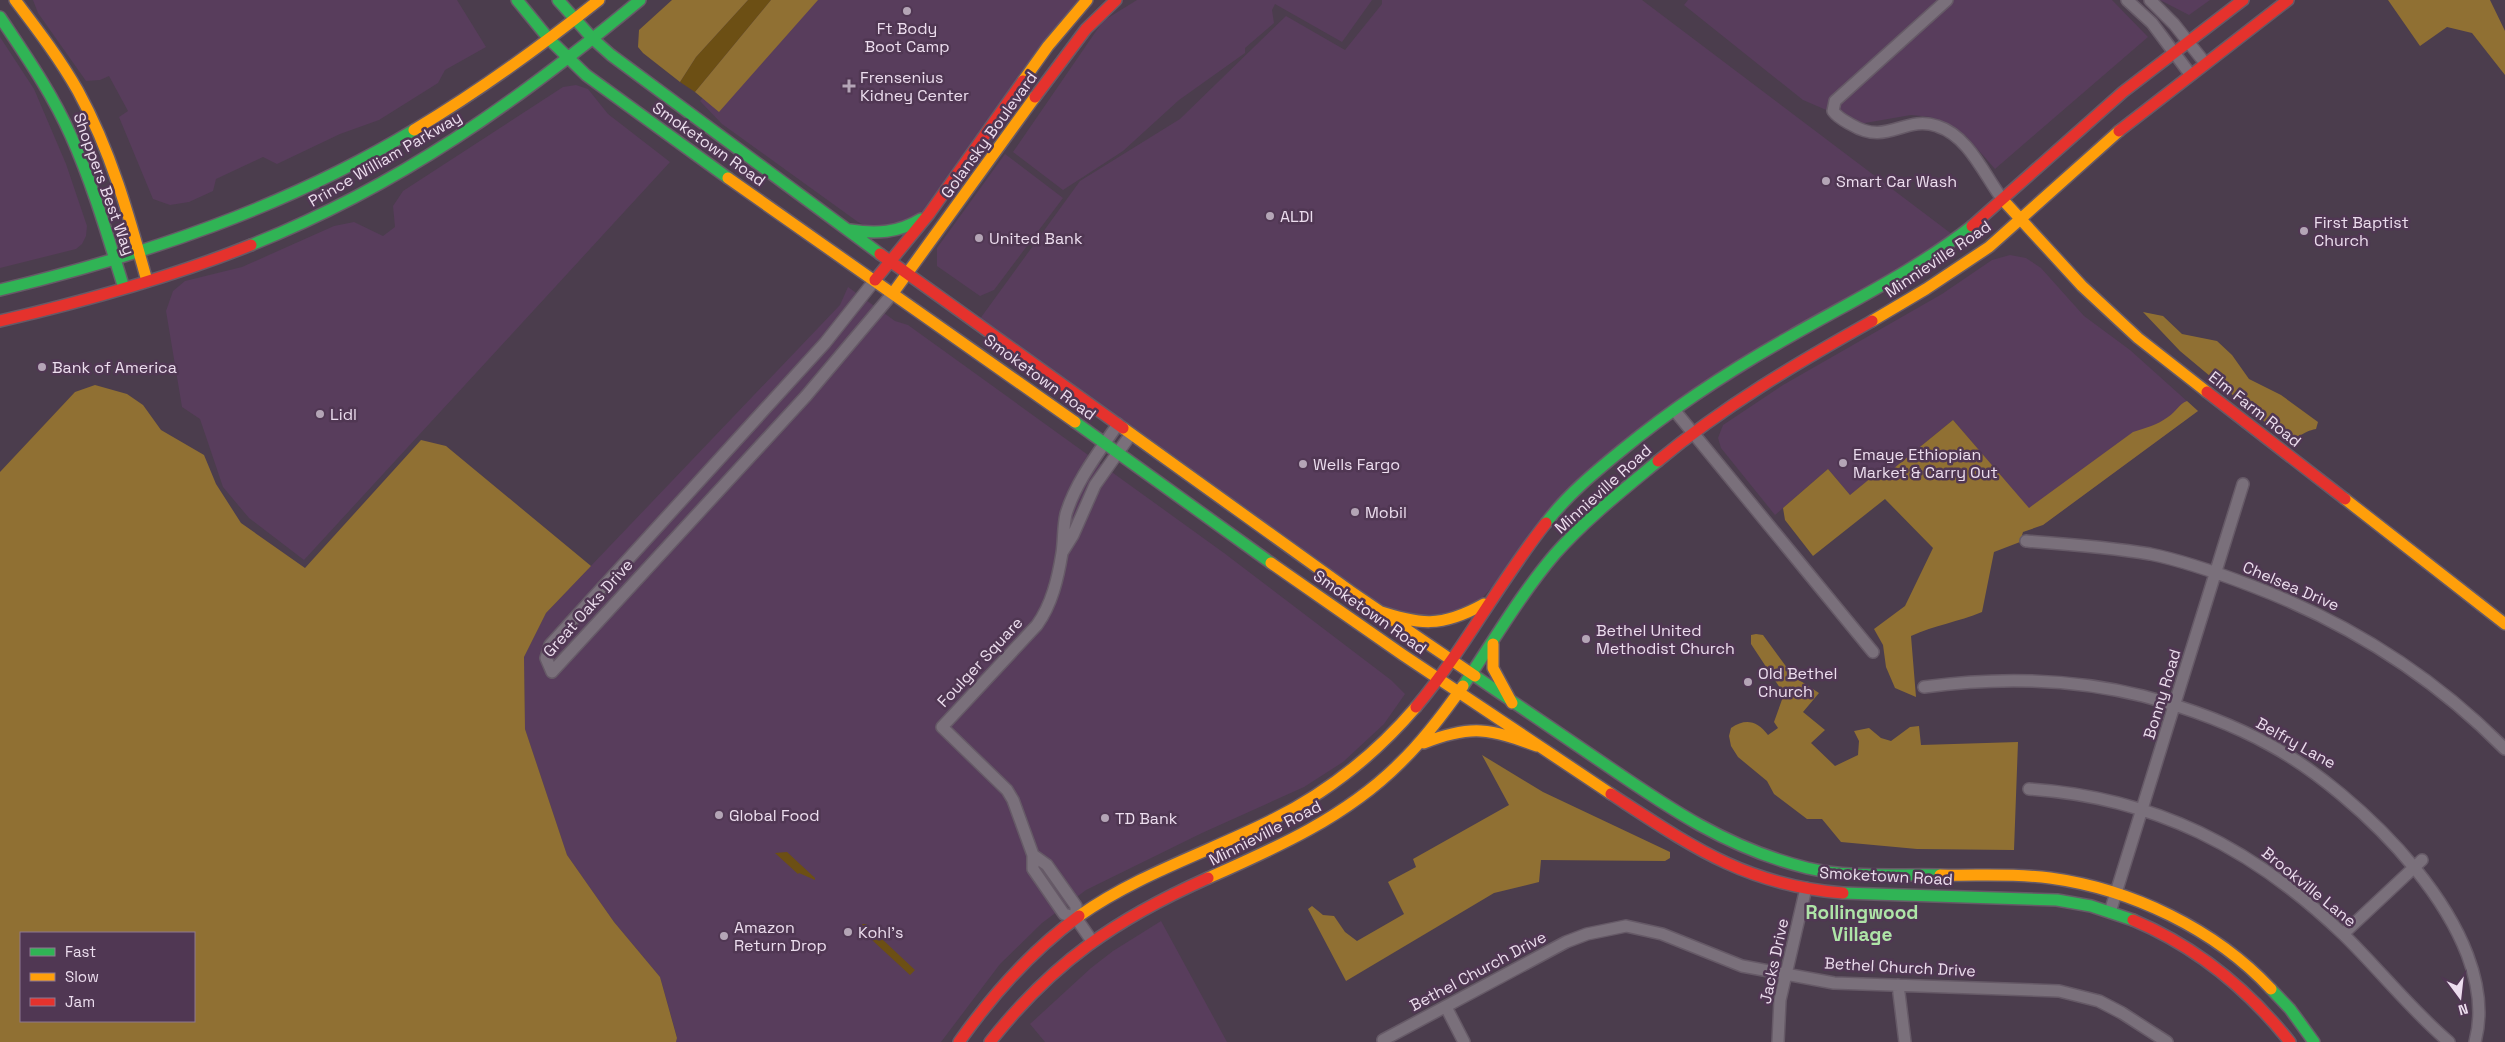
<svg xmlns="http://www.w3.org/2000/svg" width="2505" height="1042" font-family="'Space Grotesk',sans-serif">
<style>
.built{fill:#583d5c}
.green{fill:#6c4f14}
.forest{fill:#907033;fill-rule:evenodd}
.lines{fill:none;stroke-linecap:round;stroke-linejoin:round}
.street-casing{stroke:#665a67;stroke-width:14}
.fast-casing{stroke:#665a67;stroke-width:14}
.slow-casing{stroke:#665a67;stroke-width:14}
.jam-casing{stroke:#665a67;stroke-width:14}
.street{stroke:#7a707b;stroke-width:11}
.fast{stroke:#30b455;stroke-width:11}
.slow{stroke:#ff9f0a;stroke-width:11}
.jam{stroke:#e5322d;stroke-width:11}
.poi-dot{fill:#b4a5b6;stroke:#503753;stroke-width:2}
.labels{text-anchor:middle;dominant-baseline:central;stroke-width:5;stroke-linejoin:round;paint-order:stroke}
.poi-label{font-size:16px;fill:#ecddee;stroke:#503753;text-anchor:start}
.street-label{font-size:16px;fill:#ecddee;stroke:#503753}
.quarter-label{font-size:19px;font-weight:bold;fill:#aee4a7;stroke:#503753}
</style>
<rect width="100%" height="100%" fill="#4b3d4d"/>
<path class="built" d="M 33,0 L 457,0 L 486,47 L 445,70 L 438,83 L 379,120 L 340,134 L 277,164 L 263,157 L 216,179 L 213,191 L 189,202 L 170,205 L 153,199 L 119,117 L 128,111 L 109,76 L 100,80 L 86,81 L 38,13 Z
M 788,0 L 1079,0 L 924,210 L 895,228 L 864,225 L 858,222 L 722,124 L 700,101 Z
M 1137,0 L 1372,0 L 1342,42 L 1275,4 L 1272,10 L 1274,23 L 1245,48 L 1245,53 L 1179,100 L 1123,151 L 1063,190 L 1013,152 L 1103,21 Z
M 1382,0 L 1642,0 L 1957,238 L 1624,448 L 1466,615 L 1401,619 L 977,323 L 1080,181 L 1180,119 L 1286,16 L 1345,50 L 1382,4 Z
M 1688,0 L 2112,0 L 2148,37 L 1995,169 L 1966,136 L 1931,117 L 1911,115 L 1859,124 L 1803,100 L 1684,5 Z
M 2160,0 L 2210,0 L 2189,15 Z
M 0,37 L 34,89 L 66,164 L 87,226 L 86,236 L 82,244 L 76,249 L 0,268 Z
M 576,85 L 588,89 L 608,114 L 670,162 L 304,560 L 249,518 L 223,487 L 200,419 L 182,407 L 166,311 L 173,291 L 185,281 L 242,267 L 334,226 L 354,222 L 383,236 L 395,227 L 393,206 L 403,191 L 563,87 Z
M 1005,154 L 1063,198 L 994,290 L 980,296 L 937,266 L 937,248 Z
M 2010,255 L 2026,258 L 2041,268 L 2084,316 L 2130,350 L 2198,411 L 2043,525 L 1953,420 L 1888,473 L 1883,469 L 1850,495 L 1828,469 L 1775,515 L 1721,448 L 1718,438 L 1723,425 L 1783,385 L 1942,294 L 1992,260 Z
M 848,287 L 895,321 L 908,325 L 1224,553 L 1391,680 L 1405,694 L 1384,724 L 1343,762 L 1304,787 L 1202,833 L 1086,890 L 1042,923 L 1000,964 L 941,1042 L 676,1042 L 677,1037 L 660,977 L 614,922 L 567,855 L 525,729 L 524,657 L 546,613 L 840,305 Z
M 1161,921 L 1227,1042 L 1045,1042 L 1030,1024 L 1091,968 L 1113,951 Z"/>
<path class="green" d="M 748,0 L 771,0 L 695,92 L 680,82 L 696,57 Z
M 787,852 L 815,878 L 815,880 L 799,873 L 798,874 L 775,853 Z
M 862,924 L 866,924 L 915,970 L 910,975 L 872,940 Z"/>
<path class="forest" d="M 672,0 L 748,0 L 696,57 L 680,82 L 643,53 L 638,47 L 639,30 Z
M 771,0 L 818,0 L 719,112 L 695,92 Z
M 2388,0 L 2490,0 L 2505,31 L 2505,75 L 2472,33 L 2447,27 L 2420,46 Z
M 2143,312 L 2163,316 L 2182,334 L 2217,341 L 2232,355 L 2249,379 L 2281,395 L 2318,422 L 2316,429 C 2301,432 2303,438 2284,438 L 2180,351 Z
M 95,385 L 127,394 L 143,405 L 161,430 L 204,455 L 216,484 L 241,523 L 305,568 L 421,440 L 446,446 L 591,566 L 546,613 L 524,657 L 525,729 L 567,855 L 614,922 L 660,977 L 677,1038 L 676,1042 L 0,1042 L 0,472 L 75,392 ZM 21,933 L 194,933 L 194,1021 L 21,1021 Z
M 2187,401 L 2198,411 L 2043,525 L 2023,532 L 2020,542 L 1994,552 L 1982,612 C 1958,622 1935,625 1911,636 L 1916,697 L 1895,688 L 1886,667 L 1883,645 L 1874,629 L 1905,606 L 1933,548 L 1885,499 L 1813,556 L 1785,520 L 1783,508 L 1828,469 L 1850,495 L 1883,468 L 1888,473 L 1953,420 L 2029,508 L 2133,432 C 2146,428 2157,425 2168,417 C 2176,412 2179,404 2187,401 Z
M 1756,634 L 1763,635 L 1793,676 L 1819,693 L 1803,712 L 1825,730 L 1811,743 L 1835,766 L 1858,755 L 1859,741 L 1854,731 L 1869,728 L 1881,738 L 1891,741 L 1910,727 L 1919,726 L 1921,745 L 2018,742 L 2014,850 L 1917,849 L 1841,842 L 1822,819 L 1807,819 L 1774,794 L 1767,781 L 1738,757 L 1731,746 L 1729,736 L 1731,728 C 1746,718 1757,721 1768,735 L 1778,728 L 1774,722 L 1784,694 L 1751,644 L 1751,635 Z
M 1482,755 L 1543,792 L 1670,852 L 1670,858 L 1665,861 L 1541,860 L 1539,882 L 1494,893 L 1346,981 L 1308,909 L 1312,906 L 1323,915 L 1334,916 L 1345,932 L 1357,941 L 1404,914 L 1388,882 L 1416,867 L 1413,859 L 1509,805 Z"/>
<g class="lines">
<defs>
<path id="street" d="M 1947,0 L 1835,101 L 1833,111 C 1838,118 1845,121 1852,125 C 1887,146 1905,115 1937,126 C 1969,136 1984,175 2003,200
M 2127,0 L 2152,23 L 2190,74
M 2150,0 L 2174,24 L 2205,63
M 875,280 L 825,343 L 550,645 L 546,658 L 552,672 L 806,396 L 893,293
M 1675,411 L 1873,652
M 2026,541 C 2067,544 2109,547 2150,554 C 2185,561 2218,573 2252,586 C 2347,622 2433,676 2505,749
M 1063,551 L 1073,535 L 1095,485 L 1131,434
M 1924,687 C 1997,677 2071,678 2143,696 C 2188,708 2230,723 2270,745 C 2354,790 2505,931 2475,1042
M 2029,789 C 2154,797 2253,848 2343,934 C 2379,969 2410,1009 2449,1042
M 1033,855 L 1047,865 L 1076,906 L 1076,918 L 1092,941
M 2110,912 L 2243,484
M 1076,918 L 1064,914 L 1033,869 L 1033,855 L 1013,800 L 1007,790 L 942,727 L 1037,625 C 1052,604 1058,578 1062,553 C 1064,540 1063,527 1066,514 C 1076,481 1099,452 1118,424
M 2343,934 L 2422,860
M 1898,985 L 1905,1042
M 1446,1007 L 1464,1042
M 1383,1040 L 1566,942 L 1587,934 L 1626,926 L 1662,934 L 1742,966 L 1834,983 L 2059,991 L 2099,1001 L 2122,1013 L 2167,1042
M 1778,1042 L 1780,1000 L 1806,888"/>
<path id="fast" d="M 517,0 L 549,39 L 586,75 L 728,178
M 558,0 L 593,39 L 611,55 L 880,254
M 0,17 C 26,56 52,93 71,136 C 93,185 108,237 124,288
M 850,230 C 876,234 898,233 921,219
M 251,245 C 399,186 518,101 640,0
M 0,290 C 145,255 286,207 414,130
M 1075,422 L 1271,563
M 1546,523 C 1567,495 1595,472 1622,450 C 1674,407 1732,369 1791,336 C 1852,301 1916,270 1972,226
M 1475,676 C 1518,705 1560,734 1603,763 C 1670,809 1727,848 1807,868 C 1850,878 1896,874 1940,875
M 1463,686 C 1493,642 1520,595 1555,554 C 1585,520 1623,490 1658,461
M 1843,893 L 2057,900 L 2091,906 L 2133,920
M 2271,989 L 2290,1009 L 2314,1042"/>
<path id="slow" d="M 15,0 C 37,29 60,59 78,91 C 111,151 129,216 147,281
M 1023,81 L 1048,46 L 1087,0
M 414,130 C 479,91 540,47 599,0
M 728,178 L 1075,422
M 2003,200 L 2082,286 L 2138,338 L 2207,392
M 893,293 L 1035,97
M 1872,321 L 1926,289 L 1989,247 L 2119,131
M 1123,428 L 1350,591 L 1475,676
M 2345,499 L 2505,624
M 1271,563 L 1403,655 L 1611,794
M 1375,610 C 1420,625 1441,628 1484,604
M 1493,644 L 1493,668 L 1512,703
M 1424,743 C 1472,724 1490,729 1537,746
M 1940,875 C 1976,876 2014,873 2050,878 C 2131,889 2215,929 2271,989
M 1208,878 C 1276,848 1346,817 1400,763 C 1424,740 1444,713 1463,686
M 1079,916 C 1137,875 1206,853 1270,821 C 1327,793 1374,756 1416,707"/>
<path id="jam" d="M 1035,97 L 1086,29 L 1116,0
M 2119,131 L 2288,0
M 1972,226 L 2123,92 L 2243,0
M 880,254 L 1123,428
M 875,280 L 929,214 L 1023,81
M 0,321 C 86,301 169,278 251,245
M 2207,392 L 2345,499
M 1658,461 C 1724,406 1797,363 1872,321
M 1416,707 C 1464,650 1499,582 1546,523
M 1611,794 C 1691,846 1745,885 1843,893
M 2133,920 C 2197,947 2247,988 2290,1042
M 959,1042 C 993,994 1031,951 1079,916
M 990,1042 C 1053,962 1116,919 1208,878"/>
</defs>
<use href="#street" class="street-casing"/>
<use href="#fast" class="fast-casing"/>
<use href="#slow" class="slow-casing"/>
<use href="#jam" class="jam-casing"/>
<use href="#street" class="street"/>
<use href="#fast" class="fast"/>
<use href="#slow" class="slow"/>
<use href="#jam" class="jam"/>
</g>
<g class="poi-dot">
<circle cx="907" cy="11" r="5"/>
<path d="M846.5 78.5h5v5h5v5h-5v5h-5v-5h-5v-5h5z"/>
<circle cx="1826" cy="181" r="5"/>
<circle cx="1270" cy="216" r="5"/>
<circle cx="2304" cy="231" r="5"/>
<circle cx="979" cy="238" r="5"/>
<circle cx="42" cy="367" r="5"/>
<circle cx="320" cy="414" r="5"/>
<circle cx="1843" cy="463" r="5"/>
<circle cx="1303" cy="464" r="5"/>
<circle cx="1355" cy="512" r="5"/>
<circle cx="1586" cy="639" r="5"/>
<circle cx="1748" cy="682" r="5"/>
<circle cx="719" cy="815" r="5"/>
<circle cx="1105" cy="818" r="5"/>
<circle cx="848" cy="932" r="5"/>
<circle cx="724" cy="936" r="5"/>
</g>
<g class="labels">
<g class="poi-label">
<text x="907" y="28" text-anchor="middle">Ft Body<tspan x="907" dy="18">Boot Camp</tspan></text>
<text x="860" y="77">Frensenius<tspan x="860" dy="18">Kidney Center</tspan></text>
<text x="1836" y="181">Smart Car Wash</text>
<text x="1280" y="216">ALDI</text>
<text x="2314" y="222">First Baptist<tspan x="2314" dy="18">Church</tspan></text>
<text x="989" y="238">United Bank</text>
<text x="52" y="367">Bank of America</text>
<text x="330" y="414">Lidl</text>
<text x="1853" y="454">Emaye Ethiopian<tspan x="1853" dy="18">Market &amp; Carry Out</tspan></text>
<text x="1313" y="464">Wells Fargo</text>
<text x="1365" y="512">Mobil</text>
<text x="1596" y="630">Bethel United<tspan x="1596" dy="18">Methodist Church</tspan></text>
<text x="1758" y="673">Old Bethel<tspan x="1758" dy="18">Church</tspan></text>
<text x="729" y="815">Global Food</text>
<text x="1115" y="818">TD Bank</text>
<text x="734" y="927">Amazon<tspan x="734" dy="18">Return Drop</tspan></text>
<text x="858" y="932">Kohl's</text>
</g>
<g class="street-label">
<text transform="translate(989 135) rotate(-54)">Golansky Boulevard</text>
<text transform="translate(709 144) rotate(35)">Smoketown Road</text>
<text transform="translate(385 159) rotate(-30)">Prince William Parkway</text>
<text transform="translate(104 184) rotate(70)">Shoppers Best Way</text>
<text transform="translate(1938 259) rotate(-34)">Minnieville Road</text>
<text transform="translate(1040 377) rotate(36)">Smoketown Road</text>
<text transform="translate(2255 409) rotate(38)">Elm Farm Road</text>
<text transform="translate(1603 489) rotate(-42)">Minnieville Road</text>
<text transform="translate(2291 586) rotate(23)">Chelsea Drive</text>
<text transform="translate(588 608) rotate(-48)">Great Oaks Drive</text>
<text transform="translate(1370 612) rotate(35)">Smoketown Road</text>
<text transform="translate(980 662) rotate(-47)">Foulger Square</text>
<text transform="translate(2162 694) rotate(-73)">Bonny Road</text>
<text transform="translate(2296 743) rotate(29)">Belfry Lane</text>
<text transform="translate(1265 833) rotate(-27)">Minnieville Road</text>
<text transform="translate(1886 876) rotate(3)">Smoketown Road</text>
<text transform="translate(2309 887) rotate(39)">Brookville Lane</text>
<text transform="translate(1774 961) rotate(-78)">Jacks Drive</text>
<text transform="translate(1900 967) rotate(3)">Bethel Church Drive</text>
<text transform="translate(1478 971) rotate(-28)">Bethel Church Drive</text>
</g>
<g class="quarter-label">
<text x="1862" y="912">Rollingwood<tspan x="1862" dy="22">Village</tspan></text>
</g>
</g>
<rect x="20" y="932" width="175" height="90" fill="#503753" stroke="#8e7991"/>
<rect x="30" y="948" width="25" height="8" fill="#30b455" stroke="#8e7991"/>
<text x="65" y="957" font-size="15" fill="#ecddee">Fast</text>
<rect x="30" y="973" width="25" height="8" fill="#ff9f0a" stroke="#8e7991"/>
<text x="65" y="982" font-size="15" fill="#ecddee">Slow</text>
<rect x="30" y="998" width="25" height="8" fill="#e5322d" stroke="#8e7991"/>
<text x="65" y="1007" font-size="15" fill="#ecddee">Jam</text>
<g transform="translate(2460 997) rotate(165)" stroke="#503753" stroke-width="4" paint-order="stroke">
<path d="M0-4L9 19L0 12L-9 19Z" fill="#ecddee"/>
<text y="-8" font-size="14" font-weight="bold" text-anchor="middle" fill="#ecddee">N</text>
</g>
</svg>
